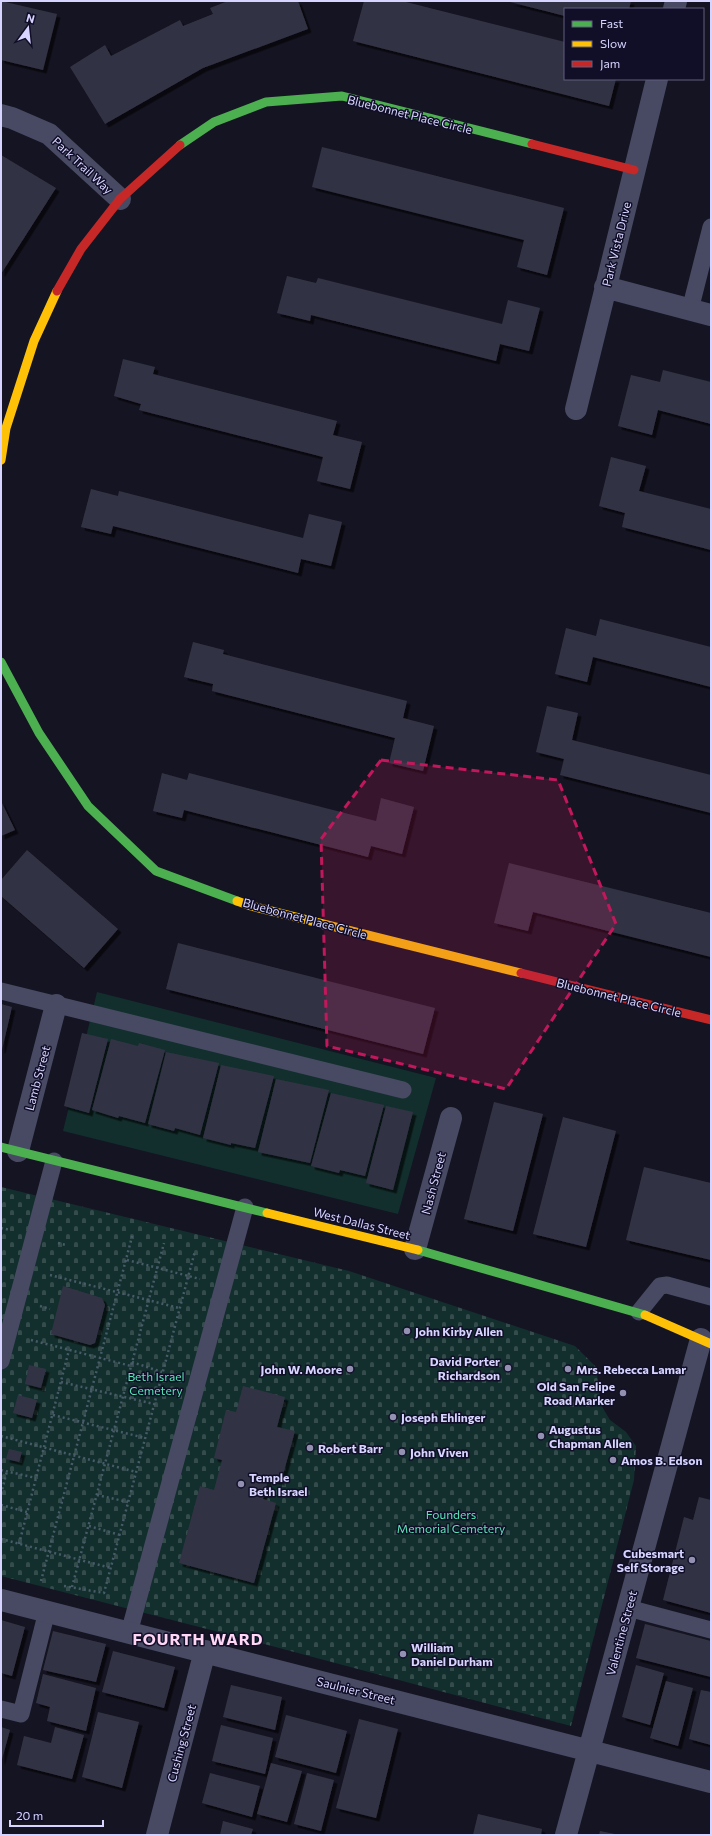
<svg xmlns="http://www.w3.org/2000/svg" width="712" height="1836" font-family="Commissioner,sans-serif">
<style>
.green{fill:#122f2d}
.cemetery{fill:url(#cemetery-stones)}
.building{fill:#333244;filter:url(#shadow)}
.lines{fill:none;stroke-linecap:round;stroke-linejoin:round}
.path{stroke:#485b69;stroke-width:2.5;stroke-dasharray:2 3;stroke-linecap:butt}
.lane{stroke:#484a63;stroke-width:17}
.street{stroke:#484a63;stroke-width:22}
.fast{stroke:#4caf50;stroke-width:9}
.slow{stroke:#ffc107;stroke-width:9}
.jam{stroke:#c62828;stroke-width:9}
.marked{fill:#c2185b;fill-opacity:0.2;stroke:#c2185b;stroke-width:3;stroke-dasharray:8 5;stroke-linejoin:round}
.poi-dot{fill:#9391b2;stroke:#110e28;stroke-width:1.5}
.labels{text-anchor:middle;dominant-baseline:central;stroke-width:3;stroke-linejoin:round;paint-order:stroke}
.street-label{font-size:12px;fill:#d7d5ff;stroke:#110e28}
.poi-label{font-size:12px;font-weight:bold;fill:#d7d5ff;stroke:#110e28;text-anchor:start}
.park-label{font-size:12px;fill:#5ae7b8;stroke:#110e28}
.district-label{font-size:16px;font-weight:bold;letter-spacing:1px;fill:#ffd7f4;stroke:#110e28}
</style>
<defs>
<pattern id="cemetery-stones" width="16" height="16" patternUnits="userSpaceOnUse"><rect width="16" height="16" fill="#122f2d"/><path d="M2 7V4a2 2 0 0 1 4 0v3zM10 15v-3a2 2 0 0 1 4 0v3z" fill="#344c4c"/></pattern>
<filter id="shadow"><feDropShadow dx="3.5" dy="3.5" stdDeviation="0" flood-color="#0009"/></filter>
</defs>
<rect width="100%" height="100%" fill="#151422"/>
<path class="green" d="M 97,992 L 436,1078 L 398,1214 L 63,1131 Z"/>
<path class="cemetery" d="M 1,1187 L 349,1271 L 575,1346 L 596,1367 L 601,1405 L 610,1420 L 626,1432 L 636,1446 L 634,1480 L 571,1726 L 242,1638 L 1,1576 Z"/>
<path class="building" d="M 1,1 L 57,14 L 43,70 L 1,60 Z
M 228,1 L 298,1 L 308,29 L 203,68 L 105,124 L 70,67 L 105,45 L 111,56 L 180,20 L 183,26 L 213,14 L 210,8 Z
M 364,1 L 402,1 L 565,42 L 565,79 L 616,79 L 609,106 L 353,41 Z
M 631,1 L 629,9 L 565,9 L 565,16 L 510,2 Z
M 322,147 L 564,208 L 547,275 L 517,267 L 524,240 L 312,187 Z
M 1,155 L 56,188 L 1,274 Z
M 287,276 L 316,283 L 318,278 L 502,324 L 508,300 L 540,308 L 529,351 L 500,344 L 496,361 L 311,315 L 310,321 L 277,313 Z
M 123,359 L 155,367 L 153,374 L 337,421 L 333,435 L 362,442 L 350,489 L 317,481 L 323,457 L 139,410 L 141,404 L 114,396 Z
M 663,370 L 711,382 L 711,424 L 658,410 L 652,435 L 618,426 L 631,375 L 660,382 Z
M 611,457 L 646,466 L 639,491 L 711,509 L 711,550 L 622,527 L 625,513 L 599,506 Z
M 91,489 L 118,496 L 119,491 L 303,538 L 309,514 L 342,522 L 331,566 L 301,559 L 298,573 L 113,526 L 111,534 L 81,527 Z
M 600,619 L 711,647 L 711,687 L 593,657 L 587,682 L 555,674 L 566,628 L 596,636 Z
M 193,642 L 224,650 L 223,654 L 407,701 L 403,718 L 434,726 L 423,771 L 389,763 L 395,738 L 212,691 L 213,684 L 184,677 Z
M 547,706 L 578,713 L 572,740 L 711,775 L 711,813 L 560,775 L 564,759 L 536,752 Z
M 162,773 L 187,780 L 189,773 L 376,821 L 381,798 L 414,807 L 402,854 L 371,846 L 368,857 L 184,810 L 182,818 L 153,811 Z
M 1,801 L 15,830 L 1,836 Z
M 27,850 L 118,929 L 84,968 L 1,896 L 1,880 Z
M 509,863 L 711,913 L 711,957 L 533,912 L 528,931 L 494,923 Z
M 178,943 L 435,1008 L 423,1054 L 166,989 Z
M 1,1004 L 12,1007 L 2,1050 L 1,1050 Z
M 82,1033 L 108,1039 L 89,1113 L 64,1106 Z
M 111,1039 L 138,1046 L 139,1043 L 165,1050 L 145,1123 L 119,1116 L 118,1118 L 92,1110 Z
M 166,1052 L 219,1063 L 200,1135 L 175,1128 L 174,1131 L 148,1124 Z
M 221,1065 L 274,1076 L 255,1148 L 231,1143 L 231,1145 L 203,1138 Z
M 276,1079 L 329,1090 L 310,1163 L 258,1152 Z
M 331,1093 L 384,1105 L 365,1176 L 340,1170 L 339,1173 L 311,1166 Z
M 494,1102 L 543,1114 L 513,1231 L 464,1219 Z
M 386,1106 L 413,1112 L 393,1190 L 366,1183 Z
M 563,1117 L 616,1131 L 586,1247 L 533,1234 Z
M 644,1167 L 711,1183 L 711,1260 L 626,1240 Z
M 63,1286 L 102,1298 L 105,1305 L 95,1343 L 90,1345 L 51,1334 Z
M 29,1365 L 46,1369 L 41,1388 L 25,1384 Z
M 243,1386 L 285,1397 L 277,1427 L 295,1431 L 281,1482 L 268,1479 L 263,1499 L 276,1503 L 254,1583 L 179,1563 L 200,1486 L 214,1490 L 222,1460 L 214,1458 L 226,1410 L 236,1412 Z
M 18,1395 L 37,1400 L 32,1418 L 13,1413 Z
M 9,1449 L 22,1452 L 19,1462 L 6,1459 Z
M 699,1497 L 711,1500 L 711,1613 L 663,1600 L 684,1517 L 693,1520 Z
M 1,1620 L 25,1627 L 12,1676 L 1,1673 Z
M 645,1624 L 711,1641 L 711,1677 L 636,1658 Z
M 53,1631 L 106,1644 L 96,1682 L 43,1670 Z
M 113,1651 L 175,1667 L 164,1708 L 102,1692 Z
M 636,1665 L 664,1673 L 650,1725 L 622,1717 Z
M 43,1674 L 96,1688 L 86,1731 L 47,1721 L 50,1707 L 36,1703 Z
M 666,1681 L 693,1688 L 678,1746 L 650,1738 Z
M 231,1685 L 282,1697 L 275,1730 L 223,1717 Z
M 701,1690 L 711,1692 L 711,1745 L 689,1739 Z
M 98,1712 L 139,1722 L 122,1788 L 82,1777 Z
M 286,1715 L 347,1731 L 336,1773 L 275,1757 Z
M 359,1719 L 398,1729 L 376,1818 L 336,1808 Z
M 221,1725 L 273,1738 L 265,1774 L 212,1761 Z
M 1,1727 L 10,1730 L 1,1763 Z
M 55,1727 L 84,1735 L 72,1779 L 17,1765 L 24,1736 L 51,1743 Z
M 271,1763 L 302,1771 L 287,1822 L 257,1814 Z
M 210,1773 L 260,1786 L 252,1817 L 202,1803 Z
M 307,1773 L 334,1780 L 321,1831 L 294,1824 Z
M 478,1814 L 542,1829 L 541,1835 L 473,1835 Z
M 223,1821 L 253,1829 L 251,1835 L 220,1835 Z
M 600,1831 L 615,1834 L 615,1835 L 599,1835 Z"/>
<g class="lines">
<path class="path" d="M 1,1228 L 10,1230
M 58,1243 L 66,1245
M 127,1260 L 200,1279
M 50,1275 L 179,1308
M 40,1306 L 50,1309
M 31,1340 L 131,1366
M 132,1362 L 162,1372
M 61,1382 L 154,1404
M 53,1415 L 145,1438
M 1,1436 L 136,1472
M 1,1470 L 36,1478
M 1,1494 L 7,1471
M 97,1495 L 128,1502
M 1,1505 L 27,1512
M 89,1526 L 120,1535
M 1,1539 L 111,1568
M 19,1544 L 69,1350
M 41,1581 L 133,1233
M 64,1586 L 104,1593 L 195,1251
M 72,1587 L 164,1243"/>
<path class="lane" d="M 690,310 L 711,227
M 1,991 L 403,1090
M 639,1312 L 660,1286 L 667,1285 L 711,1297
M 1,1361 L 54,1161
M 628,1608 L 711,1630
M 129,1633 L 245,1207
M 1,1709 L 21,1714 L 47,1611"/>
<path class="street" d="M 674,9 L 676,1
M 1,115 L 12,118 L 49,134 L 120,199
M 605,287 L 711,315
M 576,409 L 657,79
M 18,1151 L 56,1005
M 415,1249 L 451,1118
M 1,1600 L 711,1782
M 157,1835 L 205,1651
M 566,1835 L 701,1339"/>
<path class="fast" d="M 180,145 L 214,122 L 266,102 L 342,96 L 532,144
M 1,662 L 39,733 L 88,806 L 156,871 L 237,901
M 1,1147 L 267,1213
M 418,1250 L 645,1315"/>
<path class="slow" d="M 1,460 L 6,428 L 34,341 L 57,291
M 237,901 L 251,906 L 521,973
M 267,1213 L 418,1250
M 645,1315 L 711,1344"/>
<path class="jam" d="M 532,144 L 634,170
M 57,291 L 81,249 L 120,199 L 180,145
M 521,973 L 711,1020"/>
</g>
<path class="marked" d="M 381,760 L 558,780 L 616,924 L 506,1089 L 327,1046 L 321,839 Z"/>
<g class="poi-dot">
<circle cx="407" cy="1331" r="4"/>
<circle cx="508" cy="1368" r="4"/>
<circle cx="350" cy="1369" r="4"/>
<circle cx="568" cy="1369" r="4"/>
<circle cx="623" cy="1393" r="4"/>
<circle cx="393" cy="1417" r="4"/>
<circle cx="541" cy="1436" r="4"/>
<circle cx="310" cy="1448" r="4"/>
<circle cx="402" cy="1452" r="4"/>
<circle cx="613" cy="1460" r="4"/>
<circle cx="241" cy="1484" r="4"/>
<circle cx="692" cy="1560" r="4"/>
<circle cx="403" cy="1654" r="4"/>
</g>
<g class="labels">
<g class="street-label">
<text transform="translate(410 114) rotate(14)">Bluebonnet Place Circle</text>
<text transform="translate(83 165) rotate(43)">Park Trail Way</text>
<text transform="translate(616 244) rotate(-76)">Park Vista Drive</text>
<text transform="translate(305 918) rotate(15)">Bluebonnet Place Circle</text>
<text transform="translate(619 997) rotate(14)">Bluebonnet Place Circle</text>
<text transform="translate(37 1078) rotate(-75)">Lamb Street</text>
<text transform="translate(433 1183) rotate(-75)">Nash Street</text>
<text transform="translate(362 1223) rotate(14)">West Dallas Street</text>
<text transform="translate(621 1633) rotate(-75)">Valentine Street</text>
<text transform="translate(356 1690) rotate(14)">Saulnier Street</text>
<text transform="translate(181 1743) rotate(-75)">Cushing Street</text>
</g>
<g class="poi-label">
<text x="415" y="1331">John Kirby Allen</text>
<text x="500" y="1361" text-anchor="end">David Porter<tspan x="500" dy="14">Richardson</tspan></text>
<text x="342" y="1369" text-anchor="end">John W. Moore</text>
<text x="576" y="1369">Mrs. Rebecca Lamar</text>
<text x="615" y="1386" text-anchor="end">Old San Felipe<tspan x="615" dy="14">Road Marker</tspan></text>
<text x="401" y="1417">Joseph Ehlinger</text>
<text x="549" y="1429">Augustus<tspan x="549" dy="14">Chapman Allen</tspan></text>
<text x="318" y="1448">Robert Barr</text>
<text x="410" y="1452">John Viven</text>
<text x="621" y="1460">Amos B. Edson</text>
<text x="249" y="1477">Temple<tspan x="249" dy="14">Beth Israel</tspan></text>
<text x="684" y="1553" text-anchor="end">Cubesmart<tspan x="684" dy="14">Self Storage</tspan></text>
<text x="411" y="1647">William<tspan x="411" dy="14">Daniel Durham</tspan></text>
</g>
<g class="park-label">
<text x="156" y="1376">Beth Israel<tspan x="156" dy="14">Cemetery</tspan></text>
<text x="451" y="1514">Founders<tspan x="451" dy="14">Memorial Cemetery</tspan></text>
</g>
<g class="district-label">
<text x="198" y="1638">FOURTH WARD</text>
</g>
</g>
<rect width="712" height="1836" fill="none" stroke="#d7d5ff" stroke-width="4"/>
<rect x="564" y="8" width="140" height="72" fill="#110e28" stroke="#605e7e"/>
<rect x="572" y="21" width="20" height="6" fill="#4caf50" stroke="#605e7e"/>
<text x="600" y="28" font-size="12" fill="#d7d5ff">Fast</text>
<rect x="572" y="41" width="20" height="6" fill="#ffc107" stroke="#605e7e"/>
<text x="600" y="48" font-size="12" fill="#d7d5ff">Slow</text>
<rect x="572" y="61" width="20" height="6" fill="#c62828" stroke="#605e7e"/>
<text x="600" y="68" font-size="12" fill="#d7d5ff">Jam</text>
<g transform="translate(28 28) rotate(15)" stroke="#110e28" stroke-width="3" paint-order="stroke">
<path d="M0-3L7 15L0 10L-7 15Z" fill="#d7d5ff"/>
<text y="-6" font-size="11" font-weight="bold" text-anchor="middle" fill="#d7d5ff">N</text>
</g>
<path d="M10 1820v6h93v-6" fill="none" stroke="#d7d5ff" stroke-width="2"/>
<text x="16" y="1820" font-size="12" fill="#d7d5ff" stroke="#110e28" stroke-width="3" paint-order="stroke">20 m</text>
</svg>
